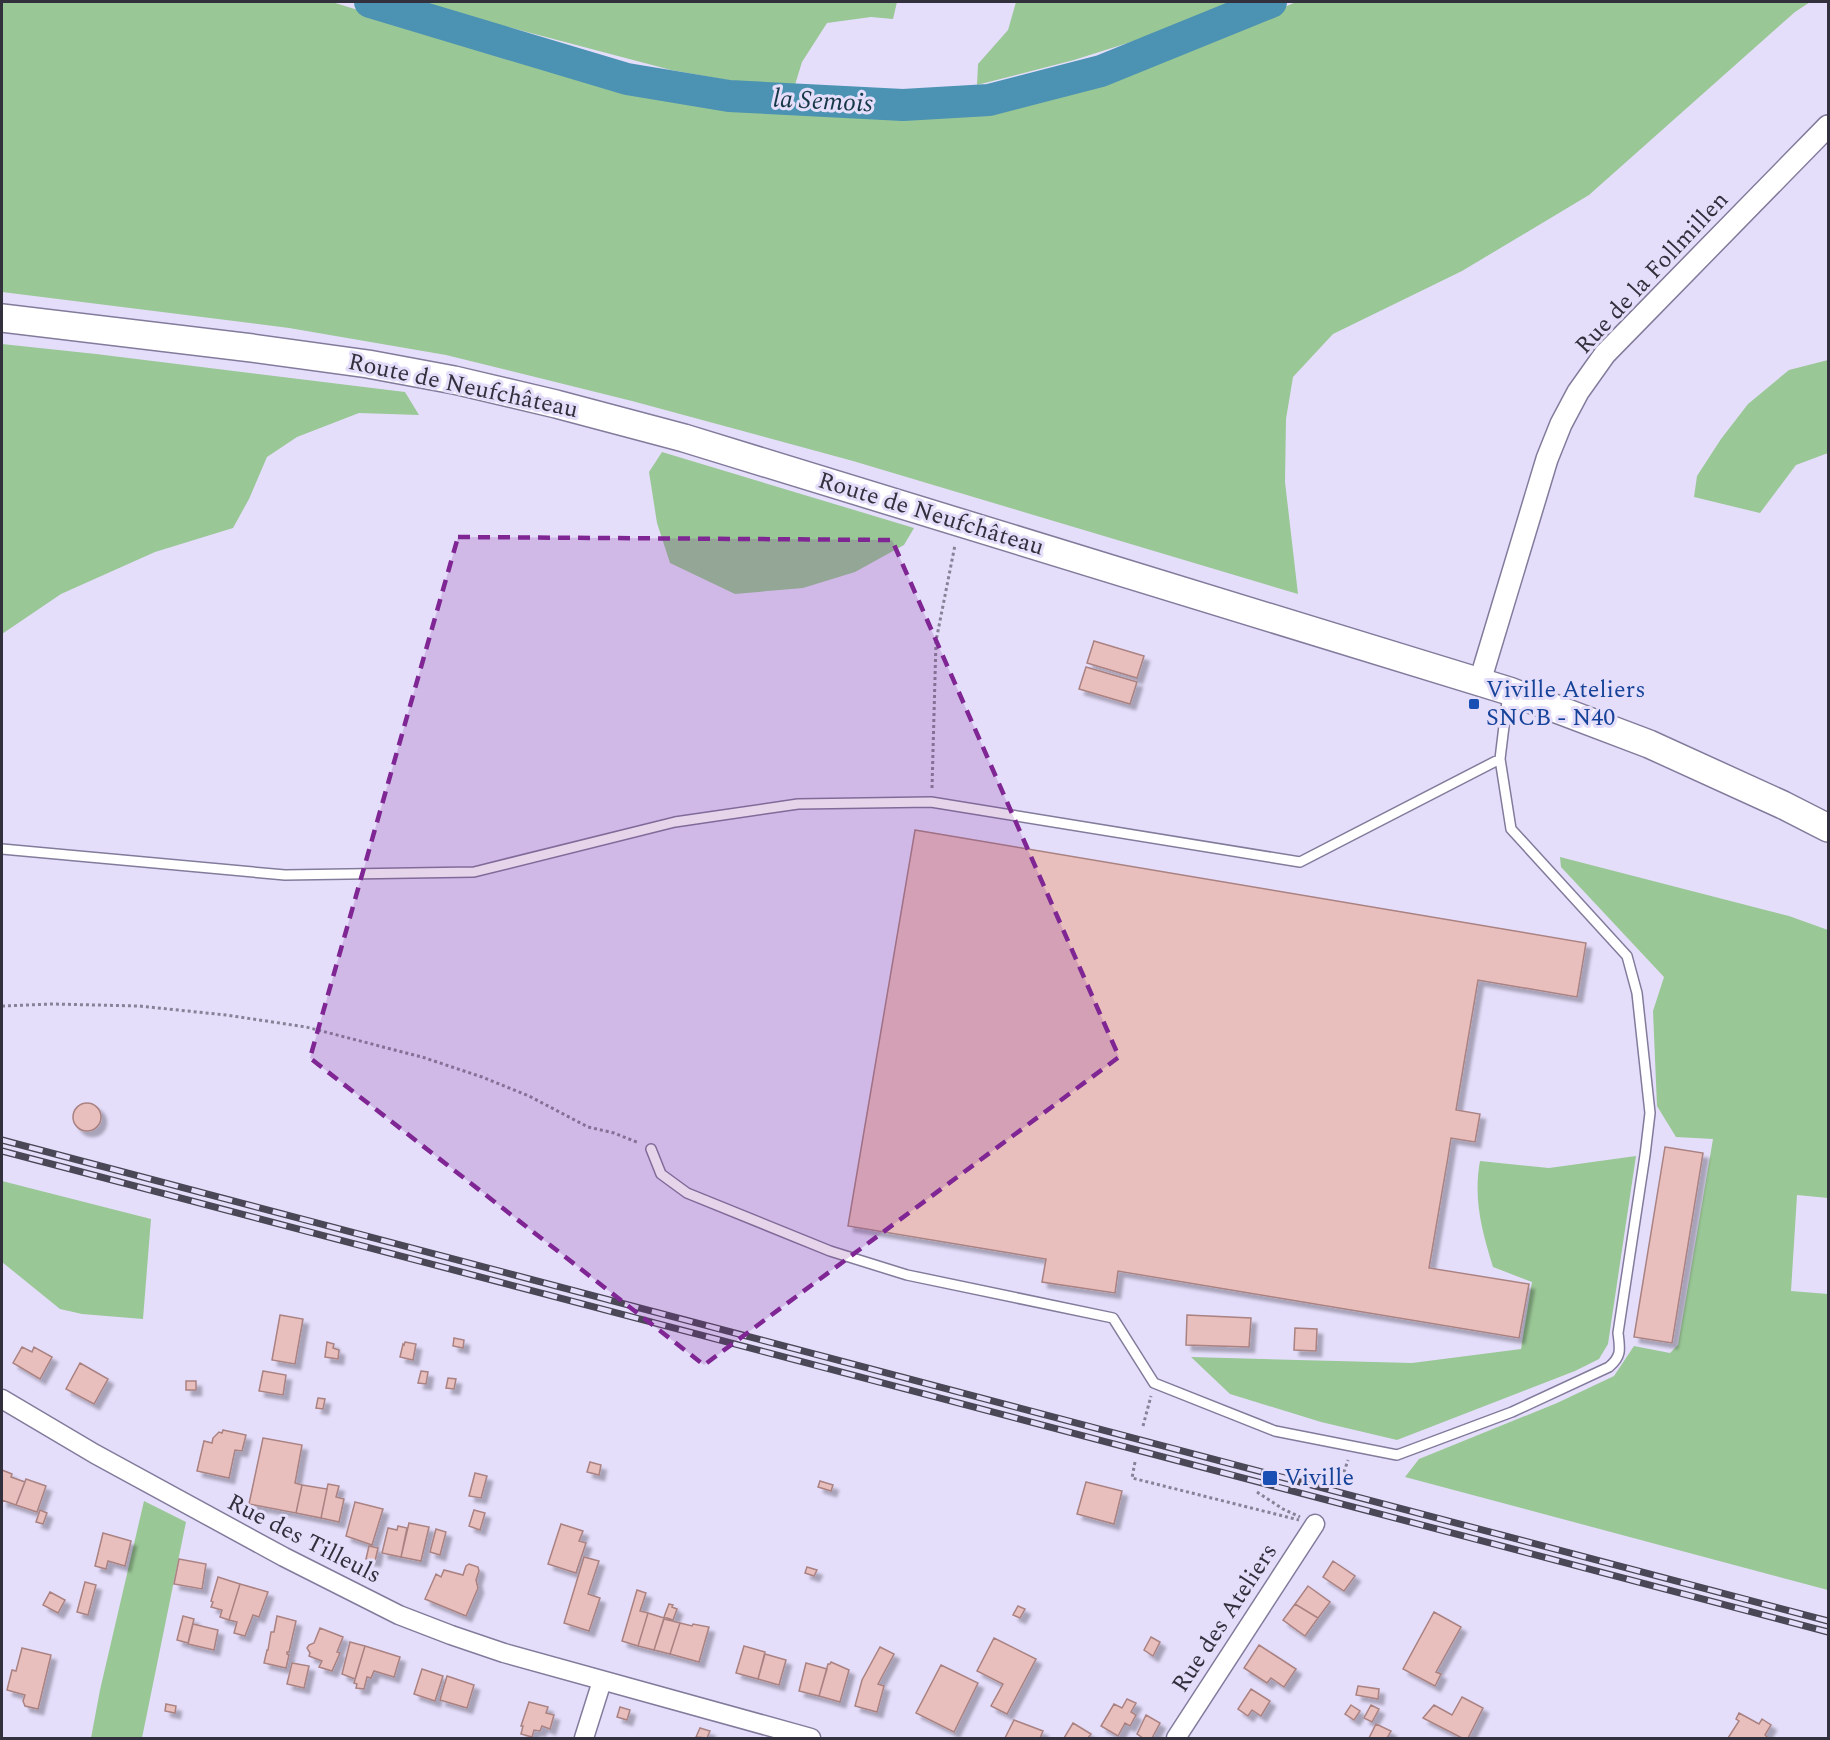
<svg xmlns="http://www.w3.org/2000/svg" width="1830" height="1740" font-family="Spectral,serif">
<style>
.green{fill:#9ac796}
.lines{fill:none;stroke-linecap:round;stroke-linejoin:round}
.river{stroke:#4b92b3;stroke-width:32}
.building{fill:#e9bfbe;stroke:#a98281;stroke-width:1.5;filter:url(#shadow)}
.service-casing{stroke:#837b9b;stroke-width:12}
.minor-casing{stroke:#837b9b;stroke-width:21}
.tertiary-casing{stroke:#837b9b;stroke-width:24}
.primary-casing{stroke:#837b9b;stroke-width:30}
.path{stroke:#878297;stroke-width:3;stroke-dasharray:3 3;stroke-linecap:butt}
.service{stroke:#fff;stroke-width:9}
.minor{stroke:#fff;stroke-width:18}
.tertiary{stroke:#fff;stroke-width:21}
.primary{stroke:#fff;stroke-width:27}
.rail-casing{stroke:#4a4756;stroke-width:7}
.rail{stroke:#e5defb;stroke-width:4.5;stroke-dasharray:14;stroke-linecap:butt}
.marked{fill:#7f2694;fill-opacity:0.2;stroke:#7f2694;stroke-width:4.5;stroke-dasharray:12 8;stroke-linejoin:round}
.transit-dot{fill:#1a4fb4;stroke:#e5defb;stroke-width:2}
.labels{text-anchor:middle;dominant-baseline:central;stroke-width:6;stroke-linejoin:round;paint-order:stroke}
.street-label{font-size:24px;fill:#33303d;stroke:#e5defb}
.transit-label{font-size:24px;fill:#164399;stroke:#e5defb;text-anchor:start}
.water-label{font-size:26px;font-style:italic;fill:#163746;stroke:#e5defb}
</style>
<defs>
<filter id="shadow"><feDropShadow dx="5.5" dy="5.5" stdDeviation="1.5" flood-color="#0004"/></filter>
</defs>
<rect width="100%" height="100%" fill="#e5defb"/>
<path class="green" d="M 2,2 L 332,2 L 624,92 L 728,111 L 901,116 L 993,113 L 1104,85 L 1296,2 L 1810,2 L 1795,12 L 1589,195 L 1462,271 L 1333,334 L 1293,377 L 1286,419 L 1285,482 L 1298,594 L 853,461 L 632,401 L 446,355 L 289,328 L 2,292 Z
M 413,2 L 897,2 L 893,19 L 871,17 L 827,23 L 802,62 L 794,88 L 727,80 L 671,70 Z
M 1016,2 L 1246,2 L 1153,35 L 1074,60 L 977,85 L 978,64 L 1008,30 Z
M 2,344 L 96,354 L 405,392 L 419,415 L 359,413 L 297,437 L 267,457 L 249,499 L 233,528 L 155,552 L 61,594 L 2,634 Z
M 1828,360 L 1828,453 L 1796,465 L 1760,513 L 1694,497 L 1697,476 L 1721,439 L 1748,404 L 1789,370 Z
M 662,452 L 914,528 L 904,545 L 855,572 L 803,588 L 735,594 L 670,563 L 657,523 L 649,472 Z
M 1560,857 L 1789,916 L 1828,930 L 1828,1198 L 1797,1195 L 1791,1291 L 1828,1294 L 1828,1590 L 1405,1477 L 1419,1459 L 1557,1403 L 1614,1376 L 1634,1346 L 1670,1353 L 1678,1345 L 1713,1139 L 1676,1137 L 1657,1106 L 1653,1011 L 1664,977 L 1561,867 Z
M 1636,1156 L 1608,1344 L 1599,1359 L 1575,1371 L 1397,1440 L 1321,1422 L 1230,1394 L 1191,1357 L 1412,1363 L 1521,1349 L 1532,1282 L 1493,1267 C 1482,1231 1473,1199 1480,1161 L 1549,1168 Z
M 2,1181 L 151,1219 L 143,1319 L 82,1314 L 60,1309 L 2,1262 Z
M 144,1501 L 186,1522 L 142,1738 L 91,1738 L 100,1690 Z"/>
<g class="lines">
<path class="river" d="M 370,2 L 627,79 L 729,96 L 903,105 L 989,100 L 1101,71 L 1271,2"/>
</g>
<path class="building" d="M 1094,641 L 1144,656 L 1137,678 L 1087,663 Z
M 1086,667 L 1137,682 L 1130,704 L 1079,689 Z
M 915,830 L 1586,943 L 1577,997 L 1478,980 L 1456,1110 L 1480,1114 L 1475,1142 L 1451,1138 L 1448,1157 L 1429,1268 L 1529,1284 L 1519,1338 L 1118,1271 L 1115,1293 L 1042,1282 L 1046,1259 L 848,1226 Z
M73 1117a14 14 0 1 1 28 0a14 14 0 1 1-28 0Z
M 1665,1147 L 1703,1153 L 1672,1343 L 1634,1337 Z
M 280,1315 L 303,1319 L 295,1364 L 272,1360 Z
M 1187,1315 L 1251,1318 L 1249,1347 L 1186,1345 Z
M 1295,1328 L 1317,1329 L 1316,1351 L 1294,1350 Z
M 454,1338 L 464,1340 L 463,1348 L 453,1346 Z
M 327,1342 L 334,1344 L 333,1348 L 339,1350 L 338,1359 L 325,1357 Z
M 405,1342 L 416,1344 L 413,1360 L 400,1357 L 403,1344 L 404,1345 Z
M 22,1347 L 32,1352 L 34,1347 L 52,1357 L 40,1379 L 13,1363 Z
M 80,1363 L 108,1379 L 94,1404 L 66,1389 Z
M 263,1371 L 286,1375 L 283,1395 L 259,1391 Z
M 421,1371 L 428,1372 L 426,1384 L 418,1383 Z
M 448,1378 L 456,1379 L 454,1389 L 446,1388 Z
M 186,1381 L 196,1381 L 196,1390 L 186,1390 Z
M 318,1398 L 325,1399 L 323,1409 L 316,1408 Z
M 223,1430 L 246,1435 L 242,1451 L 235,1450 L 229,1478 L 197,1471 L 204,1441 L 212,1443 L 213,1438 L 219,1432 L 222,1433 Z
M 263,1438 L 302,1445 L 295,1483 L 302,1485 L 296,1513 L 249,1504 Z
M 590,1462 L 601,1465 L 599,1475 L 587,1472 Z
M 2,1470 L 12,1474 L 11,1477 L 25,1482 L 16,1505 L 2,1500 L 2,1503 Z
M 475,1473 L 487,1476 L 481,1498 L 469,1496 Z
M 26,1479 L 46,1486 L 37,1512 L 16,1505 Z
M 820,1481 L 833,1485 L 831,1491 L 818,1487 Z
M 1086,1482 L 1122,1491 L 1114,1524 L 1077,1514 Z
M 328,1484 L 339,1486 L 336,1497 L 344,1499 L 339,1522 L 321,1518 Z
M 302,1485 L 327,1489 L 321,1518 L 296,1513 Z
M 355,1502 L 383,1509 L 372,1545 L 346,1536 Z
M 40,1510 L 47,1513 L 43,1524 L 36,1522 Z
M 474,1510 L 485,1513 L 480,1530 L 469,1526 Z
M 409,1523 L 429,1527 L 421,1561 L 401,1557 Z
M 561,1524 L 583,1531 L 579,1541 L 586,1543 L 576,1573 L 548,1564 Z
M 398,1526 L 407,1528 L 401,1557 L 382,1553 L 388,1528 L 397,1530 Z
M 436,1529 L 446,1532 L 440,1555 L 430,1552 Z
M 103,1533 L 131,1541 L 125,1566 L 108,1561 L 106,1569 L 95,1566 Z
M 369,1546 L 378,1548 L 375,1561 L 366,1559 Z
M 584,1557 L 599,1561 L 588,1594 L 600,1598 L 589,1631 L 564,1623 Z
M 179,1559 L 206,1564 L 202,1589 L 174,1584 Z
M 1333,1561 L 1355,1576 L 1344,1591 L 1323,1577 Z
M 469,1564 L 478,1567 L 479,1571 L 476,1580 L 478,1588 L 466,1616 L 425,1599 L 436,1574 L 441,1577 L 444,1570 L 463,1575 L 466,1566 Z
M 807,1567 L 817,1570 L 814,1576 L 805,1573 Z
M 218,1577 L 240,1584 L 229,1620 L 220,1617 L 222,1610 L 211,1607 L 213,1602 L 211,1601 Z
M 85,1582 L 96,1585 L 88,1615 L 77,1612 Z
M 240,1584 L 268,1592 L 259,1617 L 253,1615 L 245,1636 L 234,1633 L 237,1622 L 229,1620 Z
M 1308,1586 L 1330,1602 L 1318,1618 L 1295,1604 Z
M 637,1590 L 646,1593 L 640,1611 L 648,1613 L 638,1646 L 622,1641 Z
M 50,1592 L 65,1600 L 58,1613 L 43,1605 Z
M 669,1604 L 673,1605 L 672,1607 L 677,1609 L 673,1620 L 664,1617 Z
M 1295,1604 L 1318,1618 L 1305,1636 L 1283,1620 Z
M 1018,1606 L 1025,1609 L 1020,1618 L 1013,1615 Z
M 1434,1612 L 1461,1627 L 1436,1672 L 1441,1674 L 1435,1686 L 1403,1669 Z
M 648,1613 L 664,1618 L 654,1650 L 638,1646 Z
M 183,1616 L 194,1619 L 188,1643 L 177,1640 Z
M 277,1616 L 296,1621 L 289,1652 L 287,1652 L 287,1654 L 289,1655 L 286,1668 L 264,1663 L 267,1650 L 268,1650 L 271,1632 L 274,1632 Z
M 664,1619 L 680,1623 L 670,1654 L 654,1650 Z
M 680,1623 L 692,1626 L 693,1624 L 709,1627 L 699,1662 L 670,1654 Z
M 193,1624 L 218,1630 L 214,1650 L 188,1644 Z
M 320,1628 L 343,1637 L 337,1652 L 340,1653 L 332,1671 L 319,1667 L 322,1661 L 309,1656 L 310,1653 L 307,1648 L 309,1645 L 314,1643 Z
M 1151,1637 L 1160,1642 L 1153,1656 L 1144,1650 Z
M 994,1638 L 1036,1659 L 1007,1714 L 991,1706 L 1003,1684 L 977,1671 Z
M 350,1642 L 365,1646 L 355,1679 L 342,1674 Z
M 1259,1645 L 1296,1669 L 1284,1687 L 1271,1678 L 1267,1683 L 1244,1668 Z
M 365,1646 L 400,1657 L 394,1677 L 374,1671 L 371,1678 L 367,1677 L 364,1689 L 356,1688 L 357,1684 L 354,1683 Z
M 744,1646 L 765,1652 L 758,1679 L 736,1673 Z
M 880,1647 L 894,1654 L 878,1684 L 884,1686 L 877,1712 L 855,1706 L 862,1680 Z
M 22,1648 L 51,1655 L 38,1709 L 25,1706 L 23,1701 L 25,1695 L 7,1690 L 12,1670 L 16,1671 Z
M 765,1654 L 786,1660 L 779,1685 L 758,1679 Z
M 831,1662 L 849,1670 L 840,1702 L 819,1696 L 828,1664 L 830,1664 Z
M 292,1663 L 309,1666 L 304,1688 L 287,1684 Z
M 806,1663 L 827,1669 L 819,1696 L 799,1691 Z
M 941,1665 L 978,1683 L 954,1732 L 916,1713 Z
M 422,1669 L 443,1676 L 435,1701 L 414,1694 Z
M 447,1676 L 474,1685 L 467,1708 L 440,1700 Z
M 1358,1686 L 1379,1689 L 1378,1699 L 1356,1695 Z
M 1251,1689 L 1270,1701 L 1261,1716 L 1252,1710 L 1248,1716 L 1238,1709 Z
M 1462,1697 L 1483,1708 L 1468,1738 L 1462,1738 L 1423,1718 L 1434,1705 L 1452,1715 Z
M 1127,1699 L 1136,1703 L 1131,1712 L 1136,1715 L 1130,1726 L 1125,1723 L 1118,1736 L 1101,1726 L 1114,1704 L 1122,1708 Z
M 529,1702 L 548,1707 L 546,1713 L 554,1715 L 550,1729 L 542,1726 L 540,1731 L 534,1730 L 532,1737 L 521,1734 L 523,1726 L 521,1726 Z
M 166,1704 L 176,1706 L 175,1713 L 165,1711 Z
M 1351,1705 L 1360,1711 L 1354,1720 L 1345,1714 Z
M 1371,1705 L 1379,1709 L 1372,1722 L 1364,1718 Z
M 620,1707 L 630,1710 L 627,1720 L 617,1717 Z
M 1739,1713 L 1759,1724 L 1762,1719 L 1771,1725 L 1765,1735 L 1768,1738 L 1728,1738 L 1739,1721 L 1736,1719 Z
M 1146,1715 L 1160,1723 L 1152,1738 L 1143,1738 L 1137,1734 Z
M 1014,1720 L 1043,1731 L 1040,1738 L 1005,1738 Z
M 1073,1723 L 1091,1734 L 1088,1738 L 1064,1738 Z
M 1376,1724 L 1391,1731 L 1387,1738 L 1369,1738 Z
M 700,1728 L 710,1731 L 707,1738 L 696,1737 Z"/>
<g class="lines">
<defs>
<path id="service" d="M 2,849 L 285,875 L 474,872 L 675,822 L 798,804 L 931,802 L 1300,862 L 1500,759
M 651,1149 L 661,1174 L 687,1193 L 830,1251 L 907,1275 L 1113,1318 L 1154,1383 L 1275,1431 L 1397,1455 L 1512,1412 L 1609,1367 C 1622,1356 1620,1349 1618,1333 L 1645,1155 L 1650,1113 L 1637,993 L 1627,956 L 1511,829 L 1500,759 L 1508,693"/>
<path id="minor" d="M 2,1399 L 95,1454 L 284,1557 L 399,1615 L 451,1635 L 504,1653 L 811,1738
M 584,1738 L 602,1681
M 1176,1738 L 1315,1524"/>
<path id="tertiary" d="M 1480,681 L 1547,459 L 1561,424 L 1578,392 L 1605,354 L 1828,126"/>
<path id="primary" d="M 2,318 L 252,348 L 368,364 L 454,380 L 556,404 L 684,438 L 1509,691 L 1649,744 L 1783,805 L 1828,828"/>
</defs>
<use href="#service" class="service-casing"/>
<use href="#minor" class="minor-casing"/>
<use href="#tertiary" class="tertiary-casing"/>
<use href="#primary" class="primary-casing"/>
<path class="path" d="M 932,788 L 936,641 L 955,545
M 2,1006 L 53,1004 L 139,1006 L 226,1015 L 306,1027 L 422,1057 L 482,1077 L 529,1096 L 588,1127 L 614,1133 L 639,1143
M 1143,1426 L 1151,1396
M 1135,1462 L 1132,1478 L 1299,1520
M 1342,1478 L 1348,1460
M 1257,1492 L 1283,1509 L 1300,1517"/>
<use href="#service" class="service"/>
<use href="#minor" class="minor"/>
<use href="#tertiary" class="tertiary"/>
<use href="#primary" class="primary"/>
<defs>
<path id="rail" d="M 2,1140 L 1828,1621
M 2,1151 L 1828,1632"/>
</defs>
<use href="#rail" class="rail-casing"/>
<use href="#rail" class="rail"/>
</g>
<path class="marked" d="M 458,537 L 892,540 L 1119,1057 L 704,1365 L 310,1058 Z"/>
<g class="transit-dot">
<rect x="1468" y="698" width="12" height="12" rx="3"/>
<rect x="1262" y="1470" width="16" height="16" rx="3"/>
</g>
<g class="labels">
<g class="street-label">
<text transform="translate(1652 273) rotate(-47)">Rue de la Follmillen</text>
<text transform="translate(463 386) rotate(12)">Route de Neufchâteau</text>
<text transform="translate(931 514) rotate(17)">Route de Neufchâteau</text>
<text transform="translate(304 1539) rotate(27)">Rue des Tilleuls</text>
<text transform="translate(1225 1618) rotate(-57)">Rue des Ateliers</text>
</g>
<g class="transit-label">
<text x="1486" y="690">Viville Ateliers<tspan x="1486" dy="28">SNCB - N40</tspan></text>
<text x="1284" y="1478">Viville</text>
</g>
<g class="water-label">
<text transform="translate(823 101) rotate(3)">la Semois</text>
</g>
</g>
<rect width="1830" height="1740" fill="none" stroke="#33303d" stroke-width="6"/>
</svg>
